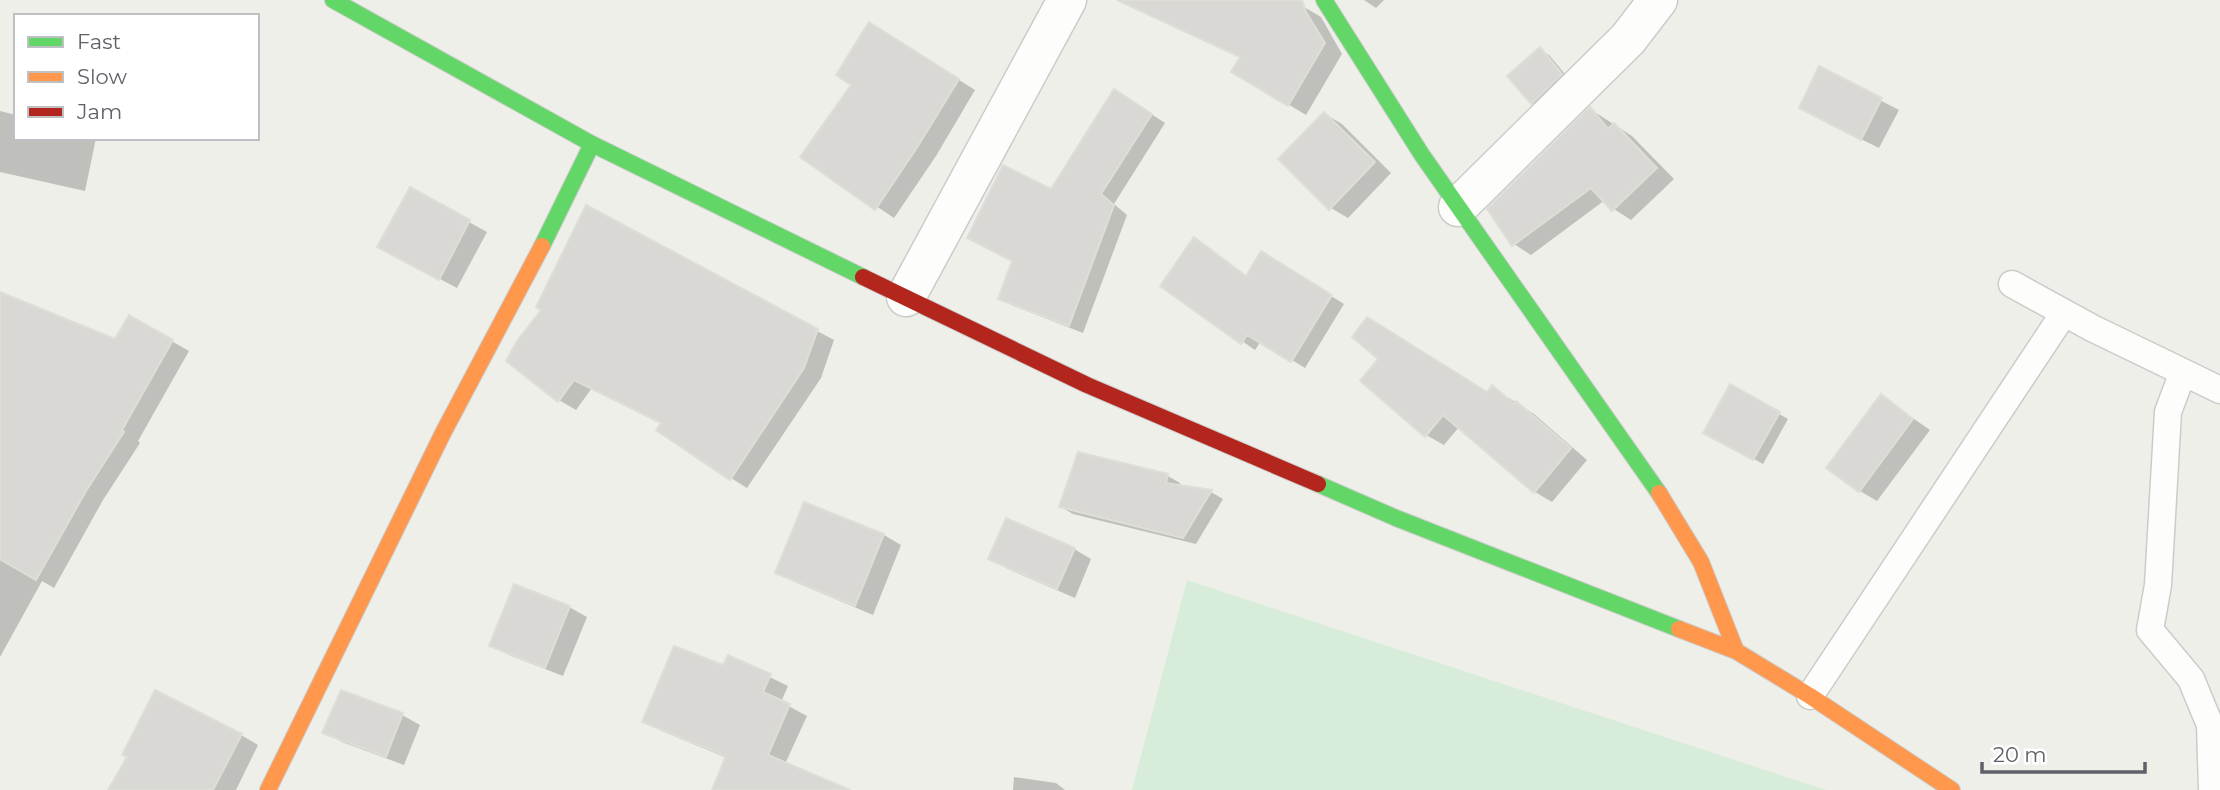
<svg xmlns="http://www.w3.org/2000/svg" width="2220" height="790" font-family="Montserrat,sans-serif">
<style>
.green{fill:#d7ecd9}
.shadow{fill:#0003}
.building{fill:#d9d8d5;stroke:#deded9;stroke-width:2}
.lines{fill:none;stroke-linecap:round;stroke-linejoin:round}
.lane-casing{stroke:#cbccca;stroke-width:29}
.street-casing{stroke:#cbccca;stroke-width:41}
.fast-casing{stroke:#cccccb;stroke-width:18}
.slow-casing{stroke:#cccccb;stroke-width:18}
.jam-casing{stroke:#cccccb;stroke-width:18}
.lane{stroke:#fdfdfc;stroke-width:26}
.street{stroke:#fdfdfc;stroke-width:38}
.fast{stroke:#63d668;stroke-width:16}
.slow{stroke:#ff974d;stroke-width:16}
.jam{stroke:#b3261e;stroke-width:16}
</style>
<rect width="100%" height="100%" fill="#efefea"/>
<path class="green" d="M 1187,580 L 1826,790 L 1132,790 Z"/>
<path class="shadow" d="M 1364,0 L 1384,0 L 1376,8 Z
M 1304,7 L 1321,17 L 1342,54 L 1306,115 L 1238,74 Z
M 887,35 L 975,90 L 936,156 L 894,218 L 803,157 Z
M 1540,49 L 1549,55 L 1570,80 L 1541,108 L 1532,103 Z
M 1820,69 L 1899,110 L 1879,148 L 1818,118 Z
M 1128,99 L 1165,123 L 1114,204 L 1127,215 L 1083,333 L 1014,306 L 1000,298 Z
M 1590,109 L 1632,136 L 1674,179 L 1631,220 L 1614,209 L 1605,200 L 1531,255 L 1514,244 Z
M 0,111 L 16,115 L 16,138 L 96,138 L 85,191 L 0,172 Z
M 1325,114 L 1342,124 L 1391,173 L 1348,218 L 1331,208 Z
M 411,190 L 487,232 L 457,288 L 397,256 Z
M 587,208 L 834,340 L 821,378 L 747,488 L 731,478 L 663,424 L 592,388 L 576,410 L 559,400 L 544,309 Z
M 1195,239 L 1248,277 L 1275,261 L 1344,304 L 1305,368 L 1261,341 L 1255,350 L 1162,286 Z
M 0,292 L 116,341 L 129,317 L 189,351 L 138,441 L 140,443 L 103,500 L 54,588 L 42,581 L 0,657 Z
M 1362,381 L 1488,394 L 1493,388 L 1534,414 L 1587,460 L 1552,502 L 1535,492 L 1459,427 L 1444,445 L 1426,435 Z
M 1731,386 L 1788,419 L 1763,464 L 1706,432 Z
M 1881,396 L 1930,430 L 1877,501 L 1860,491 Z
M 1079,454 L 1168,476 L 1180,483 L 1179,487 L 1211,492 L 1223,499 L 1196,544 L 1073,514 L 1061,507 Z
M 804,504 L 884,535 L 901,545 L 873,615 L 795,582 L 778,572 Z
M 1074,549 L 1091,559 L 1075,598 L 1008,569 L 990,558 Z
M 569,607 L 587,617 L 563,676 L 509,655 L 491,645 Z
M 729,657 L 788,686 L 781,702 L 807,716 L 785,764 L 840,790 L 714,790 L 727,758 L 662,731 L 645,721 L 724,667 Z
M 402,715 L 420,725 L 404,765 L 342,742 L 325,732 Z
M 241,735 L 258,745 L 236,790 L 110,790 Z
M 1014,777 L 1056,783 L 1065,790 L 1013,790 Z"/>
<path class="building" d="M 1117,0 L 1302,0 L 1306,12 L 1325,43 L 1288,106 L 1231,72 L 1240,57 Z
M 869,22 L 959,79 L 918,146 L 875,210 L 800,157 L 851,85 L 836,75 Z
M 1540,47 L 1562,74 L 1531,104 L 1507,76 Z
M 1819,66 L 1882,98 L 1861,140 L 1799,108 Z
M 1114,89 L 1152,114 L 1101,194 L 1114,205 L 1069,326 L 998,299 L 1012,261 L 967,238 L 1003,165 L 1051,189 Z
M 1590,107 L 1608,129 L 1614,123 L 1657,168 L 1612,211 L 1591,188 L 1512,246 L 1487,209 Z
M 1324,112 L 1375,162 L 1329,210 L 1278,159 Z
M 410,187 L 470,220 L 439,280 L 377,247 Z
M 586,205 L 818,329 L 804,368 L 730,480 L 656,430 L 661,423 L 574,380 L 558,402 L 506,361 L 517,341 L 541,310 L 536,307 Z
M 1194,237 L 1246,276 L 1261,251 L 1332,295 L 1291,362 L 1247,335 L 1241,344 L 1160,286 Z
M 0,292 L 115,339 L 129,315 L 173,340 L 122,430 L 124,432 L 86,491 L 36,580 L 0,559 Z
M 1367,317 L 1487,392 L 1492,385 L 1514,404 L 1516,401 L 1571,448 L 1534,493 L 1443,415 L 1425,437 L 1360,381 L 1378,359 L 1352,337 Z
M 1730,384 L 1780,412 L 1753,460 L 1703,433 Z
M 1881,394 L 1913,419 L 1859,492 L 1826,468 Z
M 1078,452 L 1168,474 L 1166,483 L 1212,490 L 1183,538 L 1059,507 Z
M 804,502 L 884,534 L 855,606 L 775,573 Z
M 1006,518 L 1075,548 L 1057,589 L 988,559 Z
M 514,584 L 570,606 L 545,668 L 489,646 Z
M 674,646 L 723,665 L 728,655 L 771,674 L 763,692 L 790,704 L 768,755 L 850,790 L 712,790 L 726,756 L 642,722 Z
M 155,690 L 242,734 L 213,790 L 108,790 L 127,757 L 122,755 Z
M 341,690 L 403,713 L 386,757 L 322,733 Z"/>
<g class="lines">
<defs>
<path id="lane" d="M 2012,284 L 2092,328 L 2220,390
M 2183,372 L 2168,412 L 2158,585 L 2150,630 L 2191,679 L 2210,725 L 2212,790
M 1810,696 L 2064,313"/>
<path id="street" d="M 1458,207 L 1628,39 L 1658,0
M 906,297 L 1067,0"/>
<path id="fast" d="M 333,0 L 592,144 L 863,277
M 1324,0 L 1422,155 L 1659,493
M 542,246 L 592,144
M 1318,484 L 1396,518 L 1679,629"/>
<path id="slow" d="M 1659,493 L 1701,562 L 1736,651
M 1679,629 L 1736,651 L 1810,696 L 1952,790
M 268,790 L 443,433 L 542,246"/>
<path id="jam" d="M 863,277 L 1087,385 L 1318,484"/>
</defs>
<use href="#lane" class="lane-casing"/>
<use href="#street" class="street-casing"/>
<use href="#fast" class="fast-casing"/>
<use href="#slow" class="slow-casing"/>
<use href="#jam" class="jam-casing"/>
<use href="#lane" class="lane"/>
<use href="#street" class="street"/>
<use href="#fast" class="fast"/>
<use href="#slow" class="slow"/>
<use href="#jam" class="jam"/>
</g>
<rect x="14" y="14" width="245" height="126" fill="#ffffff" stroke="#bfc0c3" stroke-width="2"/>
<rect x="28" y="37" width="35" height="10" fill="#63d668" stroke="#bfc0c3" stroke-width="2"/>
<text x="77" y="49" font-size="21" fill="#5f6168">Fast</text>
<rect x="28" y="72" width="35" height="10" fill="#ff974d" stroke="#bfc0c3" stroke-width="2"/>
<text x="77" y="84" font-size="21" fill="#5f6168">Slow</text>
<rect x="28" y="107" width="35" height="10" fill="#b3261e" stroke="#bfc0c3" stroke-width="2"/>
<text x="77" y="119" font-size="21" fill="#5f6168">Jam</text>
<path d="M1982 762v10h163v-10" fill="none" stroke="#5f6168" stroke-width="3.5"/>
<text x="1993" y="762" font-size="21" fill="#5f6168" stroke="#ffffff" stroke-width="5" paint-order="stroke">20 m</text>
</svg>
